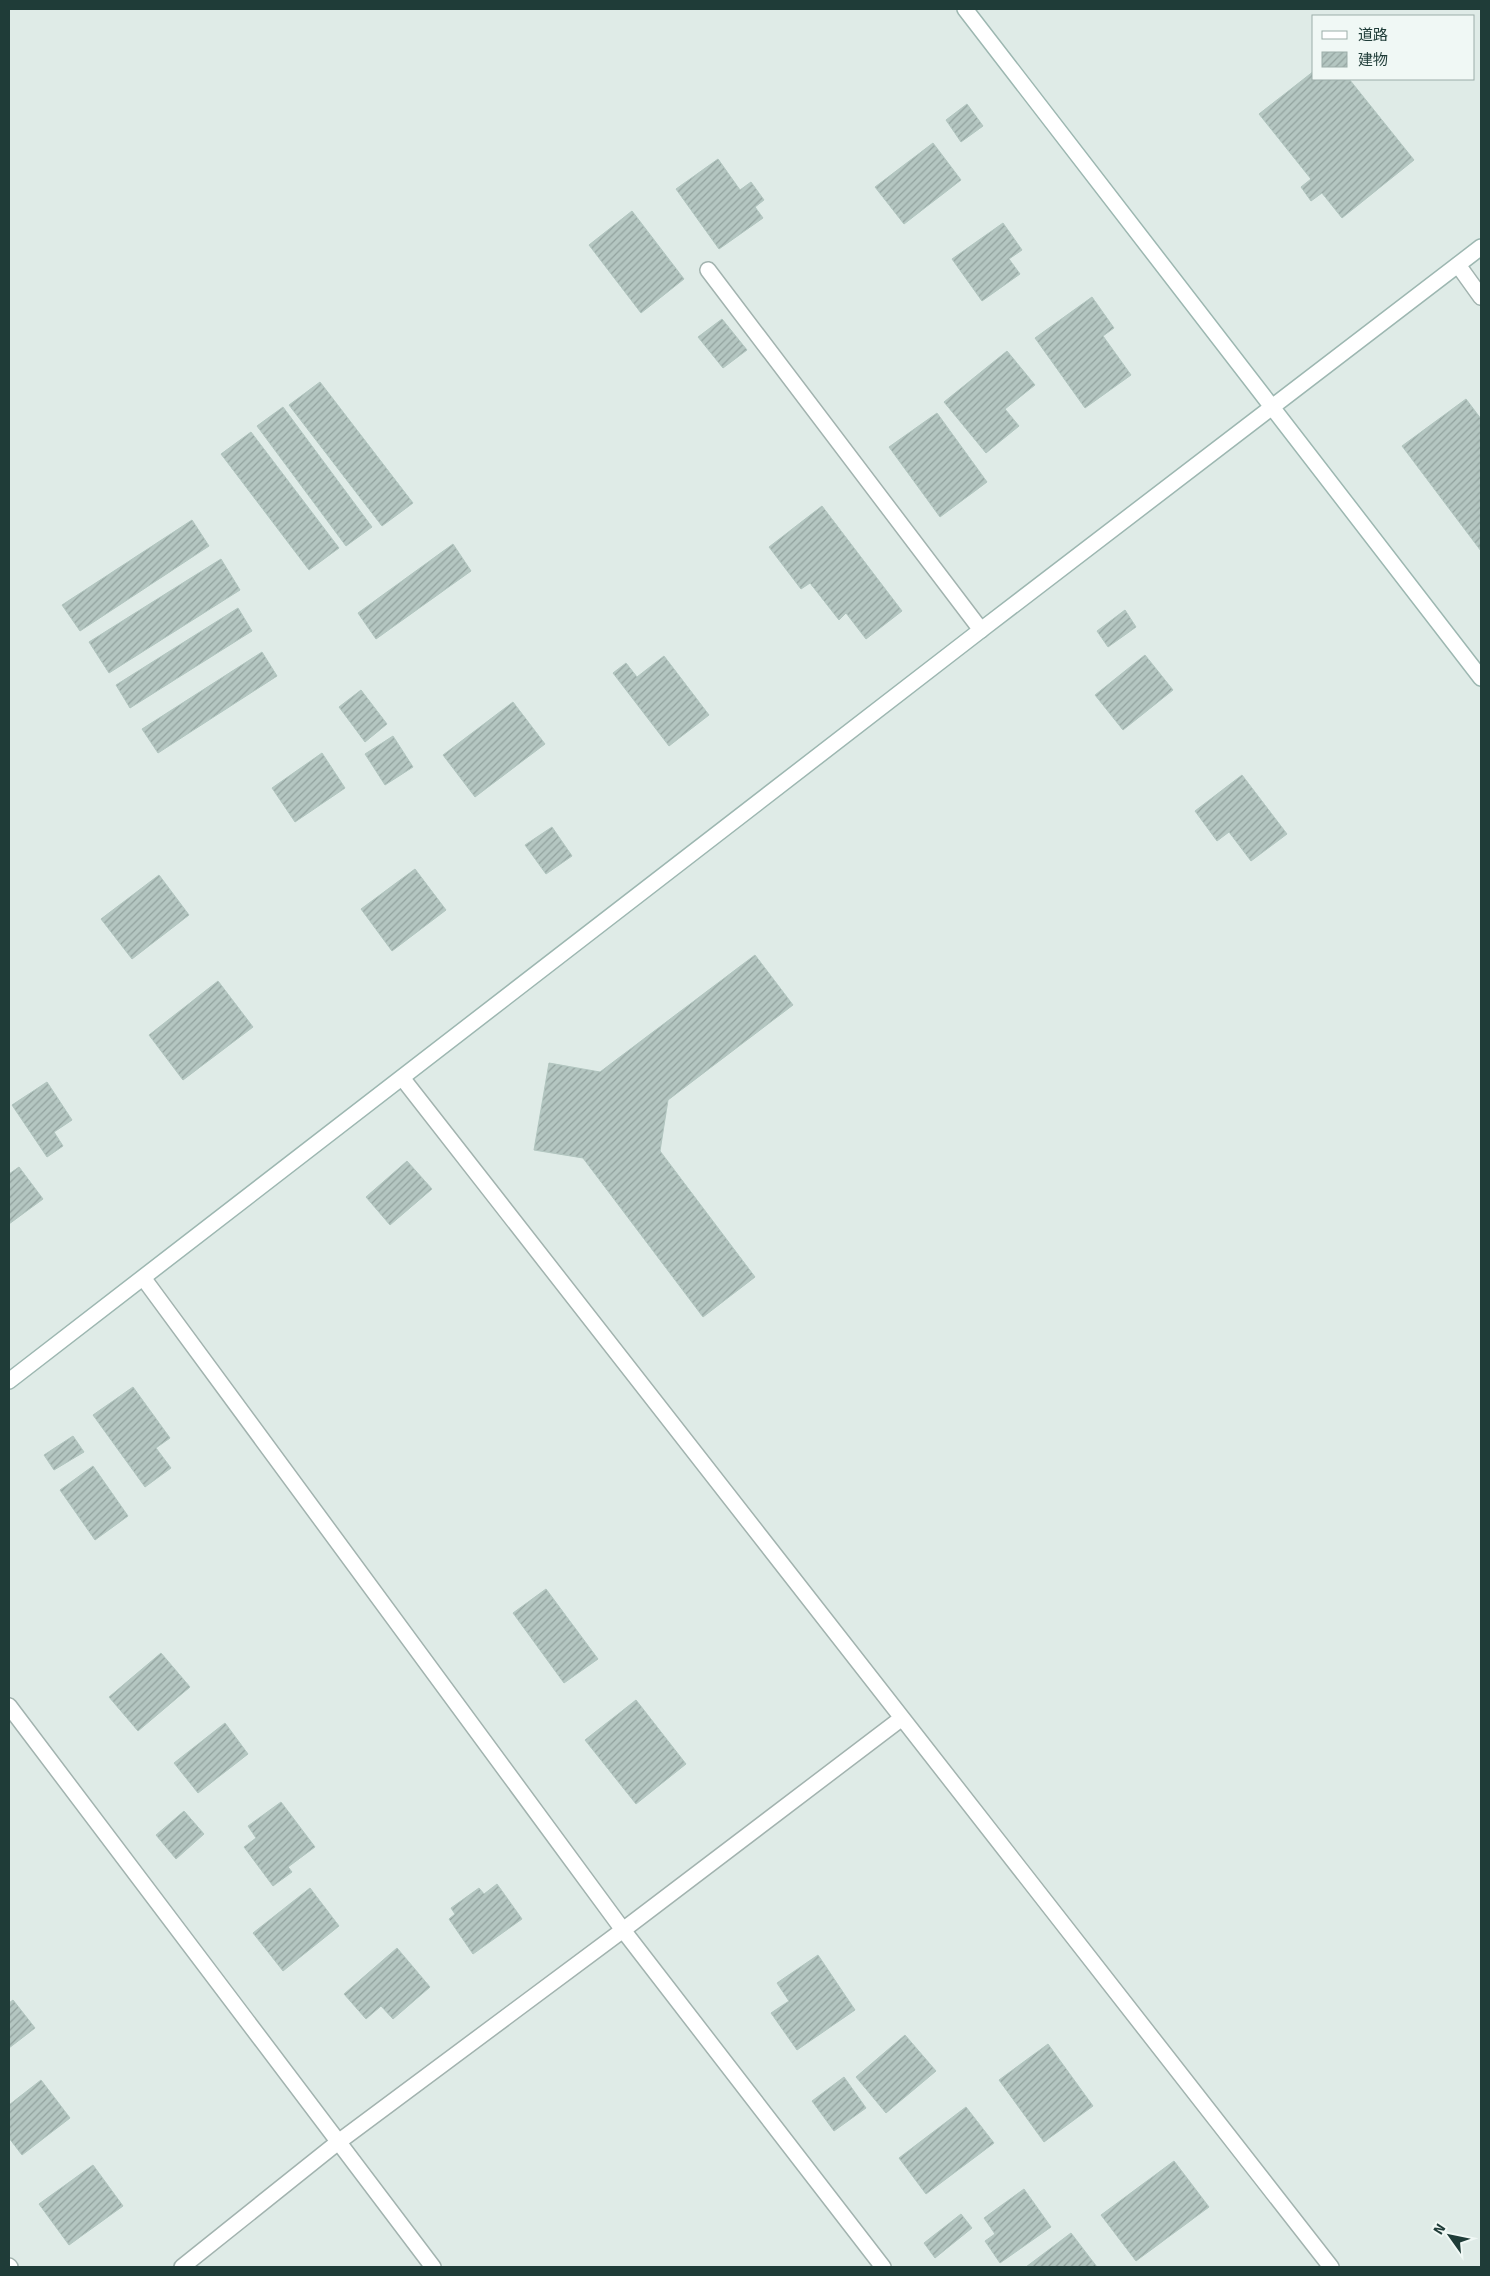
<svg xmlns="http://www.w3.org/2000/svg" width="1490" height="2276" font-family="Signika,'Noto Sans JP',sans-serif">
<style>
.building{fill:url(#building-hatch);stroke:#b1c5bf}
.lines{fill:none;stroke-linecap:round;stroke-linejoin:round}
.lane-casing{stroke:#a2b3af;stroke-width:18}
.street-casing{stroke:#a2b3af;stroke-width:18}
.secondary-casing{stroke:#9db7b1;stroke-width:18}
.lane{stroke:#fff;stroke-width:15}
.street{stroke:#fff;stroke-width:15}
.secondary{stroke:#fff;stroke-width:15}
</style>
<defs>
<pattern id="building-hatch" width="6" height="6" patternUnits="userSpaceOnUse" patternTransform="scale(1.25)"><rect width="6" height="6" fill="#b4c6c1"/><path d="M-1 1l2-2M0 6l6-6M5 7l2-2" fill="none" stroke="#92a29e"/></pattern>
</defs>
<rect width="100%" height="100%" fill="#dfebe7"/>
<path class="building" d="M 1314,71 L 1314,79 L 1349,79 L 1414,160 L 1342,218 L 1322,193 L 1311,201 L 1301,187 L 1311,179 L 1259,114 Z
M 967,104 L 983,126 L 961,142 L 946,120 Z
M 933,143 L 961,180 L 904,224 L 875,187 Z
M 718,159 L 740,190 L 751,182 L 764,200 L 755,207 L 763,218 L 719,249 L 676,189 Z
M 632,211 L 684,279 L 641,313 L 589,245 Z
M 1003,223 L 1022,250 L 1009,259 L 1020,274 L 982,301 L 952,259 Z
M 1092,297 L 1114,328 L 1103,336 L 1131,375 L 1085,408 L 1035,338 Z
M 722,319 L 747,350 L 723,368 L 698,337 Z
M 1007,351 L 1035,385 L 1005,409 L 1019,426 L 986,453 L 944,402 Z
M 320,382 L 413,503 L 382,526 L 289,405 Z
M 1466,399 L 1481,419 L 1481,551 L 1402,446 Z
M 283,407 L 372,527 L 346,546 L 257,426 Z
M 937,413 L 987,482 L 940,517 L 889,447 Z
M 251,432 L 339,548 L 309,570 L 221,454 Z
M 822,506 L 902,611 L 866,639 L 846,613 L 839,620 L 810,583 L 801,589 L 769,547 Z
M 192,520 L 209,546 L 80,631 L 62,605 Z
M 453,544 L 471,571 L 376,639 L 358,613 Z
M 221,559 L 240,590 L 109,673 L 89,642 Z
M 238,608 L 252,631 L 130,708 L 116,685 Z
M 1125,610 L 1136,627 L 1108,647 L 1097,631 Z
M 262,652 L 277,676 L 158,753 L 142,729 Z
M 1145,655 L 1173,690 L 1123,730 L 1095,695 Z
M 664,656 L 709,715 L 669,746 L 613,673 L 626,663 L 637,677 Z
M 361,690 L 387,724 L 365,742 L 339,707 Z
M 513,702 L 545,744 L 475,797 L 443,755 Z
M 393,736 L 413,767 L 385,785 L 365,754 Z
M 322,753 L 345,788 L 295,822 L 272,788 Z
M 1242,775 L 1287,834 L 1251,861 L 1229,832 L 1217,841 L 1195,811 Z
M 552,827 L 572,856 L 546,874 L 525,845 Z
M 415,869 L 446,910 L 392,951 L 361,909 Z
M 159,875 L 189,915 L 132,959 L 101,919 Z
M 755,955 L 793,1005 L 668,1100 L 660,1151 L 755,1277 L 703,1317 L 583,1158 L 534,1150 L 549,1063 L 600,1072 Z
M 218,981 L 253,1027 L 183,1080 L 149,1035 Z
M 47,1082 L 72,1120 L 54,1132 L 63,1146 L 47,1157 L 12,1105 Z
M 407,1161 L 432,1189 L 390,1225 L 366,1197 Z
M 19,1167 L 43,1199 L 9,1224 L 9,1174 Z
M 133,1387 L 170,1438 L 156,1448 L 171,1468 L 145,1487 L 93,1415 Z
M 73,1436 L 84,1452 L 54,1470 L 44,1455 Z
M 93,1466 L 128,1516 L 95,1540 L 60,1490 Z
M 546,1589 L 598,1659 L 564,1683 L 513,1613 Z
M 161,1653 L 190,1687 L 138,1731 L 109,1697 Z
M 636,1700 L 686,1764 L 636,1804 L 585,1740 Z
M 225,1723 L 248,1754 L 198,1793 L 174,1763 Z
M 281,1802 L 315,1847 L 288,1867 L 292,1872 L 273,1886 L 244,1847 L 256,1838 L 248,1826 Z
M 184,1811 L 204,1834 L 176,1859 L 156,1835 Z
M 497,1884 L 522,1919 L 473,1954 L 449,1919 L 455,1914 L 451,1908 L 479,1888 L 484,1894 Z
M 310,1888 L 339,1926 L 283,1971 L 253,1933 Z
M 397,1948 L 430,1987 L 393,2019 L 381,2006 L 366,2019 L 344,1994 Z
M 818,1955 L 855,2010 L 797,2050 L 771,2013 L 789,2001 L 777,1983 Z
M 13,2000 L 35,2028 L 9,2048 L 9,2003 Z
M 905,2035 L 936,2071 L 886,2113 L 856,2077 Z
M 1048,2044 L 1093,2106 L 1044,2142 L 999,2080 Z
M 844,2077 L 866,2108 L 834,2131 L 812,2101 Z
M 41,2080 L 70,2118 L 22,2155 L 9,2138 L 9,2105 Z
M 966,2107 L 994,2143 L 926,2194 L 899,2158 Z
M 1174,2161 L 1209,2207 L 1136,2261 L 1101,2215 Z
M 93,2165 L 123,2206 L 69,2245 L 39,2204 Z
M 1024,2189 L 1051,2227 L 1000,2263 L 985,2241 L 995,2234 L 984,2218 Z
M 961,2214 L 972,2228 L 935,2258 L 924,2243 Z
M 1071,2233 L 1097,2267 L 1026,2267 Z"/>
<g class="lines">
<defs>
<path id="lane" d="M 1458,265 L 1481,297
M 708,270 L 981,630
M 403,1079 L 1331,2267
M 9,1706 L 433,2267
M 623,1930 L 902,1718"/>
<path id="street" d="M 144,1279 L 623,1930 L 883,2267
M 9,2266 L 10,2267
M 182,2267 L 337,2143 L 623,1930"/>
<path id="secondary" d="M 965,9 L 1481,678
M 9,1381 L 981,630 L 1481,247"/>
</defs>
<use href="#lane" class="lane-casing"/>
<use href="#street" class="street-casing"/>
<use href="#secondary" class="secondary-casing"/>
<use href="#lane" class="lane"/>
<use href="#street" class="street"/>
<use href="#secondary" class="secondary"/>
</g>
<rect width="1490" height="2276" fill="none" stroke="#1f3c38" stroke-width="20"/>
<rect x="1312" y="15" width="162" height="65" fill="#f0f8f5" stroke="#9cada9"/>
<rect x="1322" y="31" width="25" height="8" fill="#ffffff" stroke="#9cada9"/>
<text x="1358" y="40" font-size="15" fill="#1f3c38">道路</text>
<rect x="1322" y="52" width="25" height="15" fill="url(#building-hatch)" stroke="#9cada9"/>
<text x="1358" y="65" font-size="15" fill="#1f3c38">建物</text>
<g transform="translate(1450 2236) rotate(303)" stroke="#f0f8f5" stroke-width="4" paint-order="stroke">
<path d="M0-4L9 19L0 12L-9 19Z" fill="#1f3c38"/>
<text y="-8" font-size="14" font-weight="bold" text-anchor="middle" fill="#1f3c38">N</text>
</g>
</svg>
